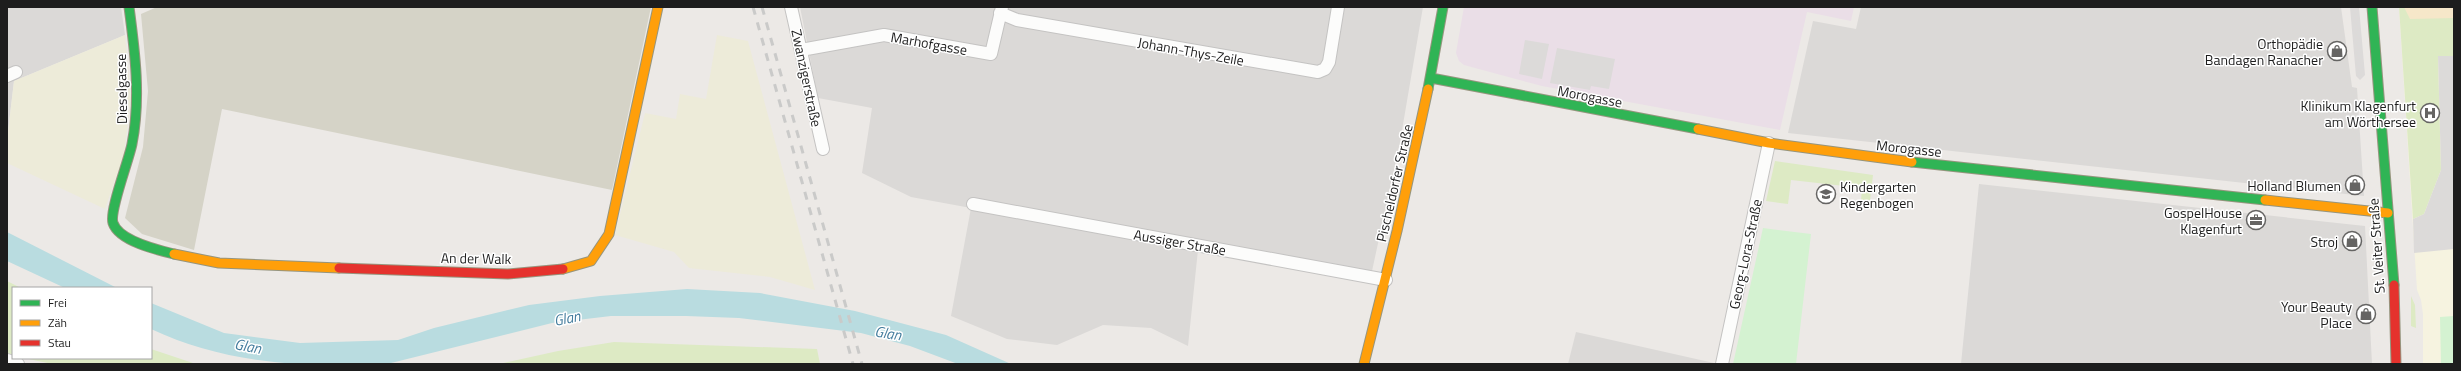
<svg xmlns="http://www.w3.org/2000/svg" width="2461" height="371" font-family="'Titillium Web',sans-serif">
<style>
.residential{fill:#dbd9d7}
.industrial{fill:#eadee7}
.education{fill:#f6f3e0}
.construction{fill:#d5d3c7}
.farmland{fill:#edebd9}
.grass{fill:#ddeac4}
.sand{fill:#f6e7c9}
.park{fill:#d4f2d1}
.parking{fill:#dcdad9}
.water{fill:#b9dce0}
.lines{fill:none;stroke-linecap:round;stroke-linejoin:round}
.street-casing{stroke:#c4c3c2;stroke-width:14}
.fast-casing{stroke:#96957e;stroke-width:11}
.slow-casing{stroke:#96957e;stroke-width:11}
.jam-casing{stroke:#96957e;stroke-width:11}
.street{stroke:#fcfcfb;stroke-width:12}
.fast{stroke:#30b455;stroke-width:9}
.slow{stroke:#ff9f0a;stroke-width:9}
.jam{stroke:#e5322d;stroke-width:9}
.rail{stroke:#cacac9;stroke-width:3;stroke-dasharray:8 8;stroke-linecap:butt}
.labels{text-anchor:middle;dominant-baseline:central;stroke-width:3;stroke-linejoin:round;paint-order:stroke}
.street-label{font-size:14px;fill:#1d1d1d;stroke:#fff}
.poi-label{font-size:14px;fill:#1d1d1d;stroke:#fff;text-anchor:end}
.water-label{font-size:15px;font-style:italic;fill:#437c9d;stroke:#fff}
</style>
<rect width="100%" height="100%" fill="#ece9e6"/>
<path class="residential" d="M 7,7 L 121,7 L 125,35 L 14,81 L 7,140 Z
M 800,7 L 1423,7 L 1400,142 L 1372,271 L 1199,240 L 1188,346 L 1151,328 L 1103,325 L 1057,345 L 1007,339 L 951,316 L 971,208 L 911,197 L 862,173 L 872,108 L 818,98 Z
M 1861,7 L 2341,7 L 2352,87 L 2357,88 L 2364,196 L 1788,133 L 1813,21 L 1856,29 Z
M 1979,184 L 2365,226 L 2372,364 L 1961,364 Z
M 1576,332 L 1714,363 L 1715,364 L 1568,364 Z"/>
<path class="industrial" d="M 1464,7 L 1854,7 L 1851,21 L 1807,12 L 1780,130 L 1542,86 L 1464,65 L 1459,61 L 1456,53 Z"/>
<path class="education" d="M 2399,7 L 2454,7 L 2454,364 L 2423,364 L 2423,314 L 2421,300 L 2417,290 Z"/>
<path class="construction" d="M 157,7 L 651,7 L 612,190 L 222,109 L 194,250 L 142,234 L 125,218 L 143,147 L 148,91 L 141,14 Z"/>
<path class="farmland" d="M 125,35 L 131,98 L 124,154 L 105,209 L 7,163 L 7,140 L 14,81 Z
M 717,35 L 748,41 L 815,290 L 770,277 L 689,268 L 674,252 L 615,235 L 645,113 L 676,119 L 680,94 L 706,99 Z"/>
<path class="grass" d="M 2399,7 L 2454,7 L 2454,56 L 2438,57 L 2441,170 L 2424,214 L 2413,219 Z
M 1775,161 L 1873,175 L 1870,201 L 1861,200 L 1862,188 L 1791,180 L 1788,204 L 1766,201 Z
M 7,281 L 21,288 L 13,288 L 13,355 L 7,353 Z
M 2411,296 L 2415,305 L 2416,328 L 2411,326 Z
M 614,342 L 817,349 L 820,364 L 499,364 L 558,351 Z
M 151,349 L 196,364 L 52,364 L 24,358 L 151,358 Z"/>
<path class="sand" d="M 2404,7 L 2454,7 L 2454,18 L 2410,19 Z"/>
<path class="park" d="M 1763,228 L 1811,234 L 1796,364 L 1733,364 Z
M 2454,316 L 2454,364 L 2441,364 L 2440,317 Z"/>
<path class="parking" d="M 2350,7 L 2359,7 L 2365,75 L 2360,80 L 2356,76 Z
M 1525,40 L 1549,44 L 1542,79 L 1519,74 Z
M 1557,48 L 1615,59 L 1609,89 L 1591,86 L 1590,90 L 1550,83 Z
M 2438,56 L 2454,56 L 2454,249 L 2414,253 L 2413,219 L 2424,214 L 2441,170 Z"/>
<path class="water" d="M 7,232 L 117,288 L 65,288 L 7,261 Z
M 687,289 L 760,293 L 855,311 L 946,335 L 1011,364 L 958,364 L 910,346 L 861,333 L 739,318 L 686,316 L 611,316 L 552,323 L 391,363 C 310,369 225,364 151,329 L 151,303 L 224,333 L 300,343 L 398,340 L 434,328 L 529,305 L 600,296 Z"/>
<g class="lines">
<defs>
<path id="street" d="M 791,7 L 823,149
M 1000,13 L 1017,20 L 1318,72 L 1325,69 L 1329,62 L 1338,7
M 801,50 L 884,35 L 991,54 L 1002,7
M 7,76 L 16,72
M 973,204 L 1386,280
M 7,360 L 18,364
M 1722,364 L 1769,143"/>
<path id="fast" d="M 129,7 C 135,52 141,98 132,144 C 129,160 109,211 113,223 C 119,241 157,250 174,254
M 2372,7 L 2394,285
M 1431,78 L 1698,129
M 1428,89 L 1443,7
M 1912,162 L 2265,200"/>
<path id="slow" d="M 1698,129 L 1769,143 L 1912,162
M 2265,200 L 2388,213
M 174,254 L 219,263 L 339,268
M 563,269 L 591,261 L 609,234 L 658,7
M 1364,364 L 1397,231 L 1428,89"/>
<path id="jam" d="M 339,268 L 508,274 L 563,269
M 2394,285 L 2396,364"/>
</defs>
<use href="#street" class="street-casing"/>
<use href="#fast" class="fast-casing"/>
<use href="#slow" class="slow-casing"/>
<use href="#jam" class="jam-casing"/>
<use href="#street" class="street"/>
<use href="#fast" class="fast"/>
<use href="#slow" class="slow"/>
<use href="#jam" class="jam"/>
<path class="rail" d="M 753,7 L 853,364
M 762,7 L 862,364"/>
</g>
<defs>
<symbol id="shop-ring" viewBox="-11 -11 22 22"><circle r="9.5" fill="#fff" stroke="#656463" stroke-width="1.5"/><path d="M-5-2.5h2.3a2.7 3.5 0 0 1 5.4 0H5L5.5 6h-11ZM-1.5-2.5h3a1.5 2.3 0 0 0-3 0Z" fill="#656463"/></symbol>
<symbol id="hospital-ring" viewBox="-11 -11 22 22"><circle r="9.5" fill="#fff" stroke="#656463" stroke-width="1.5"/><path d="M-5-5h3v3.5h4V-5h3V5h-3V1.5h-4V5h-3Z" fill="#656463"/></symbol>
<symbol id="school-ring" viewBox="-11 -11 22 22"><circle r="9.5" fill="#fff" stroke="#656463" stroke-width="1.5"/><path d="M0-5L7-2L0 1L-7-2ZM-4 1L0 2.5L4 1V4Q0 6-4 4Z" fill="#656463"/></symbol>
<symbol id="office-ring" viewBox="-11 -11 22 22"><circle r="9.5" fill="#fff" stroke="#656463" stroke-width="1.5"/><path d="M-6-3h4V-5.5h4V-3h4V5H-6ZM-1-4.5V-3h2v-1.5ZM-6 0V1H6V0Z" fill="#656463"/></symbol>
</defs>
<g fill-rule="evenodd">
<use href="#shop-ring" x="2326" y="40" width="22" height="22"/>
<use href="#hospital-ring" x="2419" y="102" width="22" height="22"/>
<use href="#shop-ring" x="2344" y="174" width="22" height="22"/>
<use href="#school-ring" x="1815" y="183" width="22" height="22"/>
<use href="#office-ring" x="2245" y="209" width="22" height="22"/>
<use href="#shop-ring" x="2341" y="230" width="22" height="22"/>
<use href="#shop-ring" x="2355" y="303" width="22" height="22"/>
</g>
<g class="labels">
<g class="street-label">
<text transform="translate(929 43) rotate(10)">Marhofgasse</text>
<text transform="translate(1191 51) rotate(10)">Johann-Thys-Zeile</text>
<text transform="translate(807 78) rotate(78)">Zwanzigerstraße</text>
<text transform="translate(121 89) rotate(-91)">Dieselgasse</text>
<text transform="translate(1590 96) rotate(11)">Morogasse</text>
<text transform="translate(1909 148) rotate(6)">Morogasse</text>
<text transform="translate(1394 183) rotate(-77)">Pischeldorfer Straße</text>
<text transform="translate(1180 242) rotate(10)">Aussiger Straße</text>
<text transform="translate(2376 246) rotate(-94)">St. Veiter Straße</text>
<text transform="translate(1745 254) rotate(-78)">Georg-Lora-Straße</text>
<text transform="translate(476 258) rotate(1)">An der Walk</text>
</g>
<g class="poi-label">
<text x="2323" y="43">Orthopädie<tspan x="2323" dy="16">Bandagen Ranacher</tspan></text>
<text x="2416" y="105">Klinikum Klagenfurt<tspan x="2416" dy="16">am Wörthersee</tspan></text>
<text x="2341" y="185">Holland Blumen</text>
<text x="1840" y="186" text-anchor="start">Kindergarten<tspan x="1840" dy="16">Regenbogen</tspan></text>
<text x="2242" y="212">GospelHouse<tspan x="2242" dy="16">Klagenfurt</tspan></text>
<text x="2338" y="241">Stroj</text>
<text x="2352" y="306">Your Beauty<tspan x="2352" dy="16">Place</tspan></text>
</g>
<g class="water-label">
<text transform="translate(567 318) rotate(-11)">Glan</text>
<text transform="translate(888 333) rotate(9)">Glan</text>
<text transform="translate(248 346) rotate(10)">Glan</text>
</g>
</g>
<rect width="2461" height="371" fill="none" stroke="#1d1d1d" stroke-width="16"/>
<rect x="12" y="287" width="140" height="72" fill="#ffffff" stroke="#a5a5a5"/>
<rect x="20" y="300" width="20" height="6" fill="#30b455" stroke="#a5a5a5"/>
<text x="48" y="307" font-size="12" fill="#1d1d1d">Frei</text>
<rect x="20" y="320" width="20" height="6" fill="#ff9f0a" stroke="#a5a5a5"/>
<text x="48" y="327" font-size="12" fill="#1d1d1d">Zäh</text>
<rect x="20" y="340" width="20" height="6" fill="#e5322d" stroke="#a5a5a5"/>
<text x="48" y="347" font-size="12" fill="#1d1d1d">Stau</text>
</svg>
